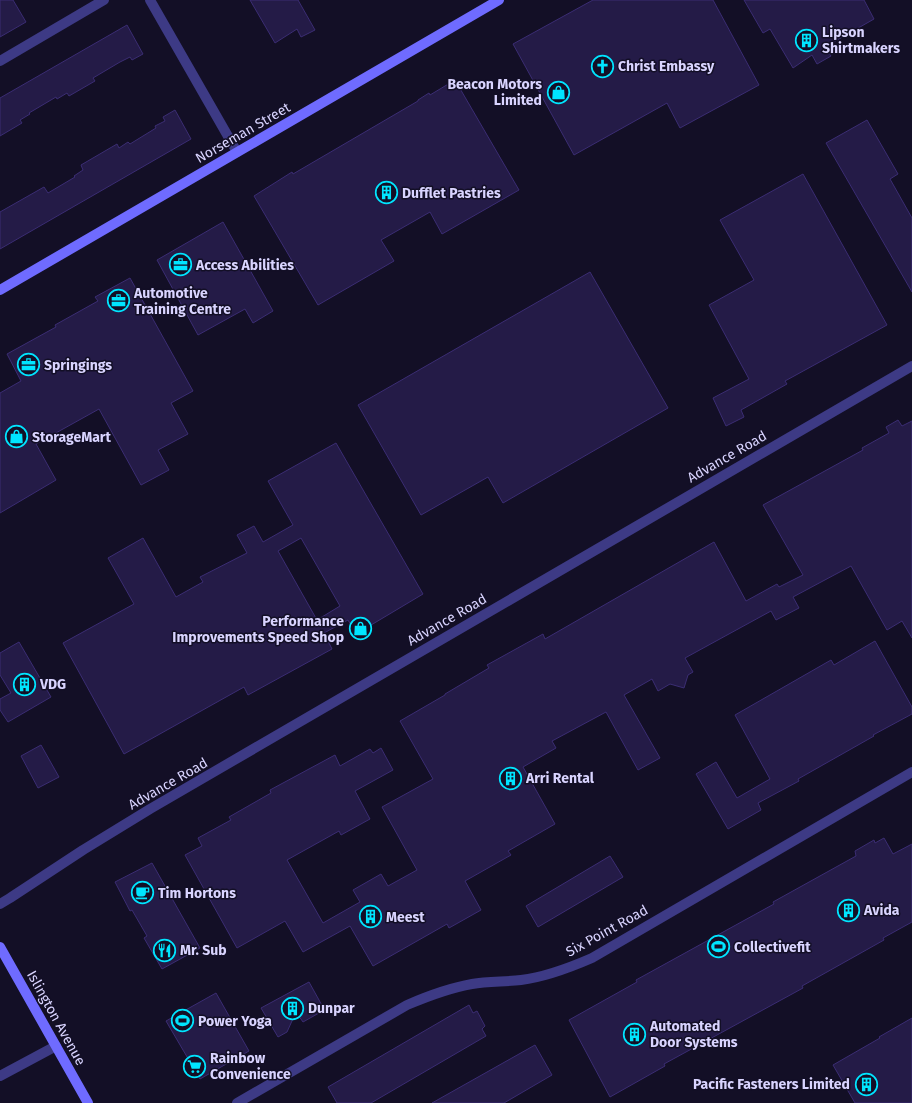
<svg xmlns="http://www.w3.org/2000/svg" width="912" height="1103" font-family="'Fira Sans',sans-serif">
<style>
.building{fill:#241b47;stroke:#3b2d73;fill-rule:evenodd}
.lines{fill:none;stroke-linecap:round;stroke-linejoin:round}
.street{stroke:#3d3a85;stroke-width:10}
.secondary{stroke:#6f6bff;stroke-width:10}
.labels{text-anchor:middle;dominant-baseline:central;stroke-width:3;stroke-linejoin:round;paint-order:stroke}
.poi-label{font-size:14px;font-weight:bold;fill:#d9d4ff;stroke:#130f26;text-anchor:start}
.street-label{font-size:14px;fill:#d9d4ff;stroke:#130f26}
</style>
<rect width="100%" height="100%" fill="#130f26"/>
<path class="building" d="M 0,0 L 13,0 L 26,22 L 0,37 Z
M 250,0 L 298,0 L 315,30 L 301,37 L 297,29 L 275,43 Z
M 593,0 L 713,0 L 759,85 L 680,128 L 667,103 L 574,155 L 513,44 Z
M 744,0 L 864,0 L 874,19 L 825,47 L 831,56 L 817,64 L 812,55 L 793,68 L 770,29 L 763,33 Z
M 127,25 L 143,54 L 132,60 L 130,57 L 120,62 L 93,78 L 95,81 L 69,96 L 67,93 L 57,99 L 56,97 L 29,113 L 30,114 L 20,120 L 22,123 L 0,136 L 0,98 Z
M 455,80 L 519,190 L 442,234 L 430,212 L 381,240 L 394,261 L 318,305 L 254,196 L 292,172 L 293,174 L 418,101 L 418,100 L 429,93 L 430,95 Z
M 175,110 L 191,139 L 0,249 L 0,212 L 44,187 L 48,193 L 75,177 L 74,176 L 83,170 L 81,165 L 117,144 L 119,148 L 128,142 L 130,144 L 156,128 L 155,126 L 165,121 L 163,117 Z
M 867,120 L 898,174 L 890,179 L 912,218 L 912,292 L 826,143 Z
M 803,174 L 887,325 L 785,381 L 787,384 L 741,410 L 744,417 L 726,426 L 713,398 L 749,379 L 709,305 L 754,280 L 720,220 Z
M 223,222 L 273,311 L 253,323 L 245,309 L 198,335 L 157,260 Z
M 590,272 L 668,408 L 503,503 L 488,477 L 421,515 L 358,405 Z
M 130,278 L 193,391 L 171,403 L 188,434 L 158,450 L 169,470 L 141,485 L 99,409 L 36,444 L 56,480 L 0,513 L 0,393 L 21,381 L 7,354 L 56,327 L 55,325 L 98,301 L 95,297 Z
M 898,420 L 902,426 L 912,421 L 912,638 L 902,621 L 887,630 L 851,566 L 793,597 L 799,608 L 776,620 L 771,611 L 685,658 L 693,672 L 688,675 L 684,688 L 670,684 L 658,691 L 652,679 L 624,695 L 660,758 L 638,770 L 606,712 L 552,741 L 556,748 L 523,767 L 555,824 L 508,851 L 511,855 L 465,881 L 481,910 L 449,928 L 447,924 L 373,966 L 350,926 L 303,952 L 285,921 L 237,948 L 185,855 L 202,846 L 198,838 L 231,820 L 229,817 L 271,793 L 270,790 L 335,755 L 340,766 L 370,749 L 373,753 L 381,748 L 393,770 L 355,791 L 370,819 L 341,835 L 339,831 L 287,860 L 323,923 L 360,902 L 353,890 L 381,874 L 388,886 L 417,870 L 382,807 L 433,779 L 400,721 L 445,695 L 445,694 L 489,668 L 487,665 L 543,634 L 545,639 L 714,542 L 746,601 L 777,584 L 779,587 L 803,575 L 763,505 L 863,450 L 862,448 L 889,433 L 886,427 Z
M 336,443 L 423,594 L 356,634 L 348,620 L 324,633 L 332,649 L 248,695 L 244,687 L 124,754 L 63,643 L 134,604 L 108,558 L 143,538 L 176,597 L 203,582 L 200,577 L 247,553 L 237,535 L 254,526 L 263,542 L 293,525 L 268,481 ZM 301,538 L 340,606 L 317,620 L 278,551 Z
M 875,641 L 912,707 L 912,714 L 873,735 L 874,736 L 798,779 L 799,781 L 758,803 L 761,810 L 728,829 L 696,774 L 716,762 L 737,798 L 770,779 L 735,715 L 831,660 L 834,665 Z
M 19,642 L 51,697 L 8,722 L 0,710 L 0,699 L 11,693 L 0,675 L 0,653 Z
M 41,745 L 59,777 L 38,788 L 21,756 Z
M 884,838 L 893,854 L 912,844 L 912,922 L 883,938 L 884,940 L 802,986 L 803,988 L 664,1064 L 665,1066 L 610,1097 L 569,1020 L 637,982 L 636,980 L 774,904 L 773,902 L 856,856 L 855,851 L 874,840 L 875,843 Z
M 610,856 L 623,877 L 538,927 L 526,906 Z
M 152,863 L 200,948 L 162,969 L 144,938 L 147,936 L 132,910 L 130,911 L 115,882 Z
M 309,982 L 324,1009 L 318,1012 L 319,1013 L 303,1022 L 296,1012 L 287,1032 L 278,1037 L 261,1008 Z
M 216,993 L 249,1051 L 200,1079 L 166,1021 Z
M 469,1005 L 473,1013 L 477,1011 L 485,1026 L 482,1029 L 486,1036 L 371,1103 L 337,1103 L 328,1087 Z
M 912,1018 L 912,1103 L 855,1103 L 833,1065 L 880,1038 L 879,1037 Z
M 535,1045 L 552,1075 L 504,1103 L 432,1103 Z"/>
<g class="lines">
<path class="street" d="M 150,0 L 237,152
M 0,61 L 104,0
M 0,904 L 10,898 L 83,850 L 150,809 L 912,366
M 0,1076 L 56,1046
M 237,1103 L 407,1005 C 428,996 449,988 472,984 C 488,981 505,982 521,980 C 546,977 569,968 592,958 L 912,772"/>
<path class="secondary" d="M 0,290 L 499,0
M 0,947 L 88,1103"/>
</g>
<defs>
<symbol id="building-ring" viewBox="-11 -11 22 22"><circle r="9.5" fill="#130f26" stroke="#00e5ff" stroke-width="1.5"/><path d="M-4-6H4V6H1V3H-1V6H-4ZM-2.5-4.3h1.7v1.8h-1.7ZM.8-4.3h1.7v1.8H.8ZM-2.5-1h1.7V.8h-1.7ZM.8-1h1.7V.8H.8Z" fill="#00e5ff"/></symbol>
<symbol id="church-ring" viewBox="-11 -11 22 22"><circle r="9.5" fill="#130f26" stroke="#00e5ff" stroke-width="1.5"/><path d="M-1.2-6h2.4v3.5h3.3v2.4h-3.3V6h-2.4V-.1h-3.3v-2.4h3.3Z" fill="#00e5ff"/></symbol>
<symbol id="shop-ring" viewBox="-11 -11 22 22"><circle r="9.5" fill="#130f26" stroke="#00e5ff" stroke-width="1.5"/><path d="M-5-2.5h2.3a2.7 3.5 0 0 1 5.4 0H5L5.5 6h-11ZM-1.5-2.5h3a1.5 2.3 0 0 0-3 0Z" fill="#00e5ff"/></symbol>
<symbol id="office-ring" viewBox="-11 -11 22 22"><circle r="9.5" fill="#130f26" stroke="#00e5ff" stroke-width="1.5"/><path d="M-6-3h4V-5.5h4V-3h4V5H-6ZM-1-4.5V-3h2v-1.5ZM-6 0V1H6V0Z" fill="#00e5ff"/></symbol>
<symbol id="cafe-ring" viewBox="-11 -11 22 22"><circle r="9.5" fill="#130f26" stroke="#00e5ff" stroke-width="1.5"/><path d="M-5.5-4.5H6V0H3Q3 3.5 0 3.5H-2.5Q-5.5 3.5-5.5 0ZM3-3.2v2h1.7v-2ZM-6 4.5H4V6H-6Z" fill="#00e5ff"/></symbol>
<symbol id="stadium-ring" viewBox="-11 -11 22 22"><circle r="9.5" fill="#130f26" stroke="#00e5ff" stroke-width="1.5"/><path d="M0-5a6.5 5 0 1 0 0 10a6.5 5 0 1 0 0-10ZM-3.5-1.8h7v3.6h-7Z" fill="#00e5ff"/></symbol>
<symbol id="restaurant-ring" viewBox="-11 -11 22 22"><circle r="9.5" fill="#130f26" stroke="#00e5ff" stroke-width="1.5"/><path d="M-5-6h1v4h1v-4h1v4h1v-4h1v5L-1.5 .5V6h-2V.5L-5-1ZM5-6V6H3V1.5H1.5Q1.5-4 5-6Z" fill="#00e5ff"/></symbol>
<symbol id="supermarket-ring" viewBox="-11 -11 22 22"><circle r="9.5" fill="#130f26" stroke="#00e5ff" stroke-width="1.5"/><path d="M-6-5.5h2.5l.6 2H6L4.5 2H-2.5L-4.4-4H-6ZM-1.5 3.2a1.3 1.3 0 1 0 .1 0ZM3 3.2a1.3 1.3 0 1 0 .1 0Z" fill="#00e5ff"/></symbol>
</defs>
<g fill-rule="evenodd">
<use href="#building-ring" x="794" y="28" width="25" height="25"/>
<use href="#church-ring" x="590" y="54" width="25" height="25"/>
<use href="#shop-ring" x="546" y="80" width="25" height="25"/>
<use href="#building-ring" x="374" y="180" width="25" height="25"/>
<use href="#office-ring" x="168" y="252" width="25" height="25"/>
<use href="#office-ring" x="106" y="288" width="25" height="25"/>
<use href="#office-ring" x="16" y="352" width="25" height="25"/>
<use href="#shop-ring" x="4" y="424" width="25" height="25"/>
<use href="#shop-ring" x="348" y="616" width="25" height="25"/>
<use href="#building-ring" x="12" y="672" width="25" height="25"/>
<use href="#building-ring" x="498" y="766" width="25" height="25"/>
<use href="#cafe-ring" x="130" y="880" width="25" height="25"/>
<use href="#building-ring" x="836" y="898" width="25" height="25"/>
<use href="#building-ring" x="358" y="904" width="25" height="25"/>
<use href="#stadium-ring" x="706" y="934" width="25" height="25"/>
<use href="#restaurant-ring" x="152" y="938" width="25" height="25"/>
<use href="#building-ring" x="280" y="996" width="25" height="25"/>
<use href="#stadium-ring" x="170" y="1008" width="25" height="25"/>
<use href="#building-ring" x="622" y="1022" width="25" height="25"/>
<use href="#supermarket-ring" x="182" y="1054" width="25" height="25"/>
<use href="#building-ring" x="854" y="1072" width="25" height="25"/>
</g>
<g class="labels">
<g class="poi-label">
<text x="822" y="32">Lipson<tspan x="822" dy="16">Shirtmakers</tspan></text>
<text x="618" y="66">Christ Embassy</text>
<text x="542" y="84" text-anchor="end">Beacon Motors<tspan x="542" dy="16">Limited</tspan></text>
<text x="402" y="193">Dufflet Pastries</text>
<text x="196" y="265">Access Abilities</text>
<text x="134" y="293">Automotive<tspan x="134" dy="16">Training Centre</tspan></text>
<text x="44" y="365">Springings</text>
<text x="32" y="437">StorageMart</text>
<text x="344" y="621" text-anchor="end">Performance<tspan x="344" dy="16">Improvements Speed Shop</tspan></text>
<text x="40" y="684">VDG</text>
<text x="526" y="778">Arri Rental</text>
<text x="158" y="893">Tim Hortons</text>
<text x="864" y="910">Avida</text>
<text x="386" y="917">Meest</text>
<text x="734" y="947">Collectivefit</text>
<text x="180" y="950">Mr. Sub</text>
<text x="308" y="1008">Dunpar</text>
<text x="198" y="1021">Power Yoga</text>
<text x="650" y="1026">Automated<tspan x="650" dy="16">Door Systems</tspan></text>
<text x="210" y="1058">Rainbow<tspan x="210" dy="16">Convenience</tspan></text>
<text x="850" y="1084" text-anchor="end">Pacific Fasteners Limited</text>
</g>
<g class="street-label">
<text transform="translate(243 133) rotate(-30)">Norseman Street</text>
<text transform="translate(727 457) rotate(-30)">Advance Road</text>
<text transform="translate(447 620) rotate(-30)">Advance Road</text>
<text transform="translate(168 784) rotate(-30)">Advance Road</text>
<text transform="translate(607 931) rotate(-29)">Six Point Road</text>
<text transform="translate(56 1018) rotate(61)">Islington Avenue</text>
</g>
</g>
</svg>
